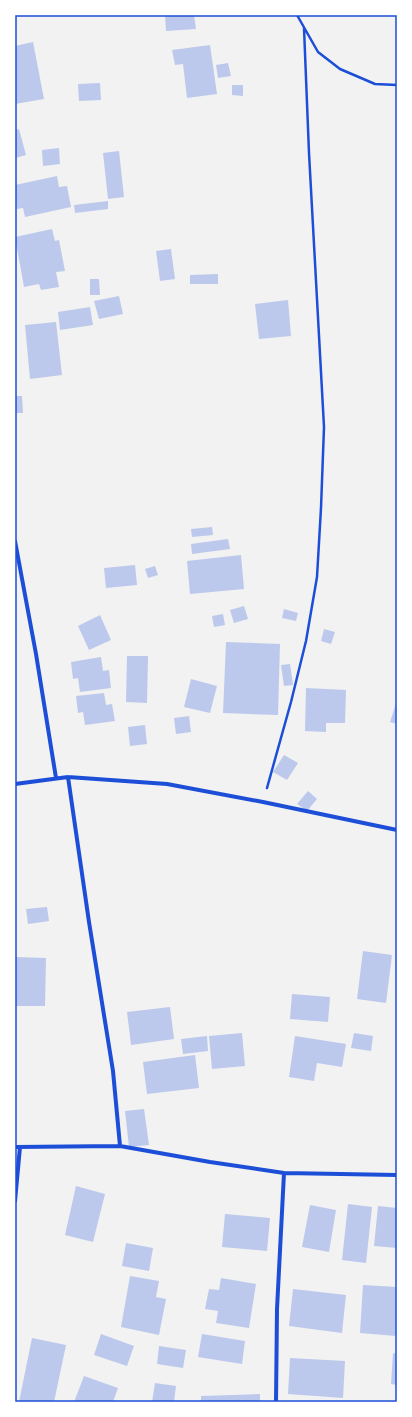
<svg xmlns="http://www.w3.org/2000/svg" width="412" height="1417" font-family="Poppins,sans-serif">
<style>
.building{fill:#bdc9ec}
.lines{fill:none;stroke-linecap:round;stroke-linejoin:round}
.path{stroke:#1d4ed8;stroke-width:2.5}
.minor{stroke:#1d4ed8;stroke-width:4}
.neatline{fill:none;stroke:#1d4ed8;stroke-width:1.5}
</style>
<rect width="100%" height="100%" fill="#f2f2f2"/>
<path class="building" d="M 165,15 L 194,15 L 196,29 L 166,31 Z
M 33,42 L 44,99 L 15,104 L 15,46 Z
M 210,45 L 217,94 L 187,98 L 183,64 L 175,65 L 172,50 Z
M 228,63 L 231,76 L 218,78 L 216,65 Z
M 100,83 L 101,100 L 79,101 L 78,84 Z
M 232,85 L 243,85 L 243,96 L 232,95 Z
M 19,129 L 26,155 L 15,158 L 15,130 Z
M 59,148 L 60,164 L 43,166 L 42,150 Z
M 119,151 L 124,197 L 108,199 L 103,153 Z
M 57,176 L 59,187 L 67,186 L 71,207 L 25,217 L 23,208 L 17,209 L 15,200 L 15,185 Z
M 108,201 L 108,209 L 75,213 L 74,205 Z
M 52,229 L 55,241 L 59,240 L 65,271 L 56,272 L 59,287 L 41,290 L 39,284 L 24,287 L 15,237 Z
M 171,249 L 175,279 L 160,281 L 156,251 Z
M 218,274 L 218,284 L 190,284 L 190,275 Z
M 90,279 L 99,279 L 100,295 L 90,295 Z
M 119,296 L 123,314 L 99,319 L 94,301 Z
M 288,300 L 291,336 L 259,339 L 255,304 Z
M 90,307 L 93,325 L 60,330 L 58,312 Z
M 56,322 L 62,375 L 30,379 L 25,325 Z
M 15,396 L 22,396 L 23,413 L 15,413 Z
M 212,527 L 213,535 L 192,537 L 191,529 Z
M 228,539 L 230,549 L 192,554 L 191,544 Z
M 241,555 L 244,589 L 190,594 L 187,561 Z
M 135,565 L 137,585 L 106,588 L 104,568 Z
M 155,566 L 158,575 L 148,578 L 145,569 Z
M 244,606 L 248,619 L 234,623 L 230,610 Z
M 284,609 L 298,613 L 296,621 L 282,618 Z
M 223,614 L 225,625 L 214,627 L 212,616 Z
M 100,615 L 111,640 L 89,650 L 78,626 Z
M 324,629 L 335,632 L 331,644 L 321,641 Z
M 226,642 L 280,644 L 278,715 L 223,713 Z
M 127,656 L 148,656 L 147,703 L 126,702 Z
M 101,657 L 103,671 L 109,670 L 111,688 L 80,692 L 78,678 L 73,679 L 71,662 Z
M 290,664 L 293,685 L 284,686 L 281,665 Z
M 191,679 L 217,686 L 210,713 L 184,707 Z
M 306,688 L 346,690 L 345,723 L 326,723 L 326,732 L 305,731 Z
M 104,693 L 106,705 L 112,704 L 115,721 L 85,725 L 83,712 L 78,713 L 76,696 Z
M 397,700 L 397,724 L 390,722 Z
M 189,716 L 191,732 L 176,734 L 174,718 Z
M 145,725 L 147,744 L 130,746 L 128,727 Z
M 284,755 L 298,763 L 287,780 L 273,772 Z
M 308,791 L 317,799 L 307,811 L 297,804 Z
M 47,907 L 49,921 L 28,924 L 26,909 Z
M 363,951 L 392,955 L 386,1003 L 357,999 Z
M 15,957 L 46,958 L 45,1006 L 15,1006 Z
M 292,994 L 330,997 L 328,1022 L 290,1019 Z
M 170,1007 L 174,1039 L 131,1045 L 127,1012 Z
M 242,1033 L 245,1066 L 212,1069 L 209,1036 Z
M 354,1033 L 373,1036 L 371,1051 L 351,1048 Z
M 207,1036 L 208,1051 L 183,1054 L 181,1039 Z
M 295,1036 L 346,1044 L 342,1067 L 317,1063 L 314,1081 L 289,1077 Z
M 195,1055 L 199,1088 L 147,1094 L 143,1062 Z
M 144,1109 L 149,1145 L 129,1147 L 125,1111 Z
M 76,1186 L 105,1194 L 93,1242 L 65,1235 Z
M 348,1204 L 372,1207 L 366,1263 L 342,1260 Z
M 310,1205 L 336,1210 L 329,1252 L 302,1247 Z
M 378,1206 L 397,1208 L 397,1248 L 374,1246 Z
M 225,1214 L 270,1218 L 267,1251 L 222,1247 Z
M 126,1243 L 153,1248 L 149,1271 L 122,1266 Z
M 130,1276 L 159,1281 L 156,1297 L 166,1299 L 159,1335 L 121,1327 Z
M 221,1278 L 256,1284 L 249,1328 L 216,1323 L 218,1311 L 205,1309 L 209,1289 L 219,1290 Z
M 363,1285 L 397,1287 L 396,1336 L 360,1333 Z
M 293,1289 L 346,1295 L 342,1333 L 289,1326 Z
M 101,1334 L 134,1346 L 127,1366 L 94,1355 Z
M 202,1334 L 245,1341 L 242,1364 L 198,1357 Z
M 32,1338 L 66,1345 L 54,1402 L 19,1402 Z
M 159,1346 L 186,1350 L 183,1368 L 157,1364 Z
M 393,1353 L 397,1354 L 397,1385 L 391,1384 Z
M 290,1358 L 345,1361 L 343,1398 L 288,1394 Z
M 84,1376 L 118,1388 L 113,1402 L 74,1402 Z
M 155,1383 L 176,1386 L 174,1402 L 152,1402 Z
M 260,1394 L 260,1402 L 201,1402 L 201,1396 Z"/>
<g class="lines">
<path class="path" d="M 297,15 L 318,52 L 340,69 L 375,84 L 397,85
M 267,788 L 291,702 L 306,641 L 317,577 L 321,508 L 324,427 L 309,153 L 304,28"/>
<path class="minor" d="M 15,541 L 36,654 L 56,778
M 68,777 L 89,922 L 113,1071 L 120,1146
M 15,784 L 68,777 L 167,784 L 263,802 L 397,830
M 15,1147 L 120,1146 L 210,1162 L 284,1173 L 397,1175
M 15,1201 L 20,1147
M 276,1402 L 277,1309 L 284,1173"/>
</g>
<rect width="412" height="1417" fill="none" stroke="#ffffff" stroke-width="32"/>
<rect x="16" y="16" width="380" height="1385" class="neatline"/>
</svg>
